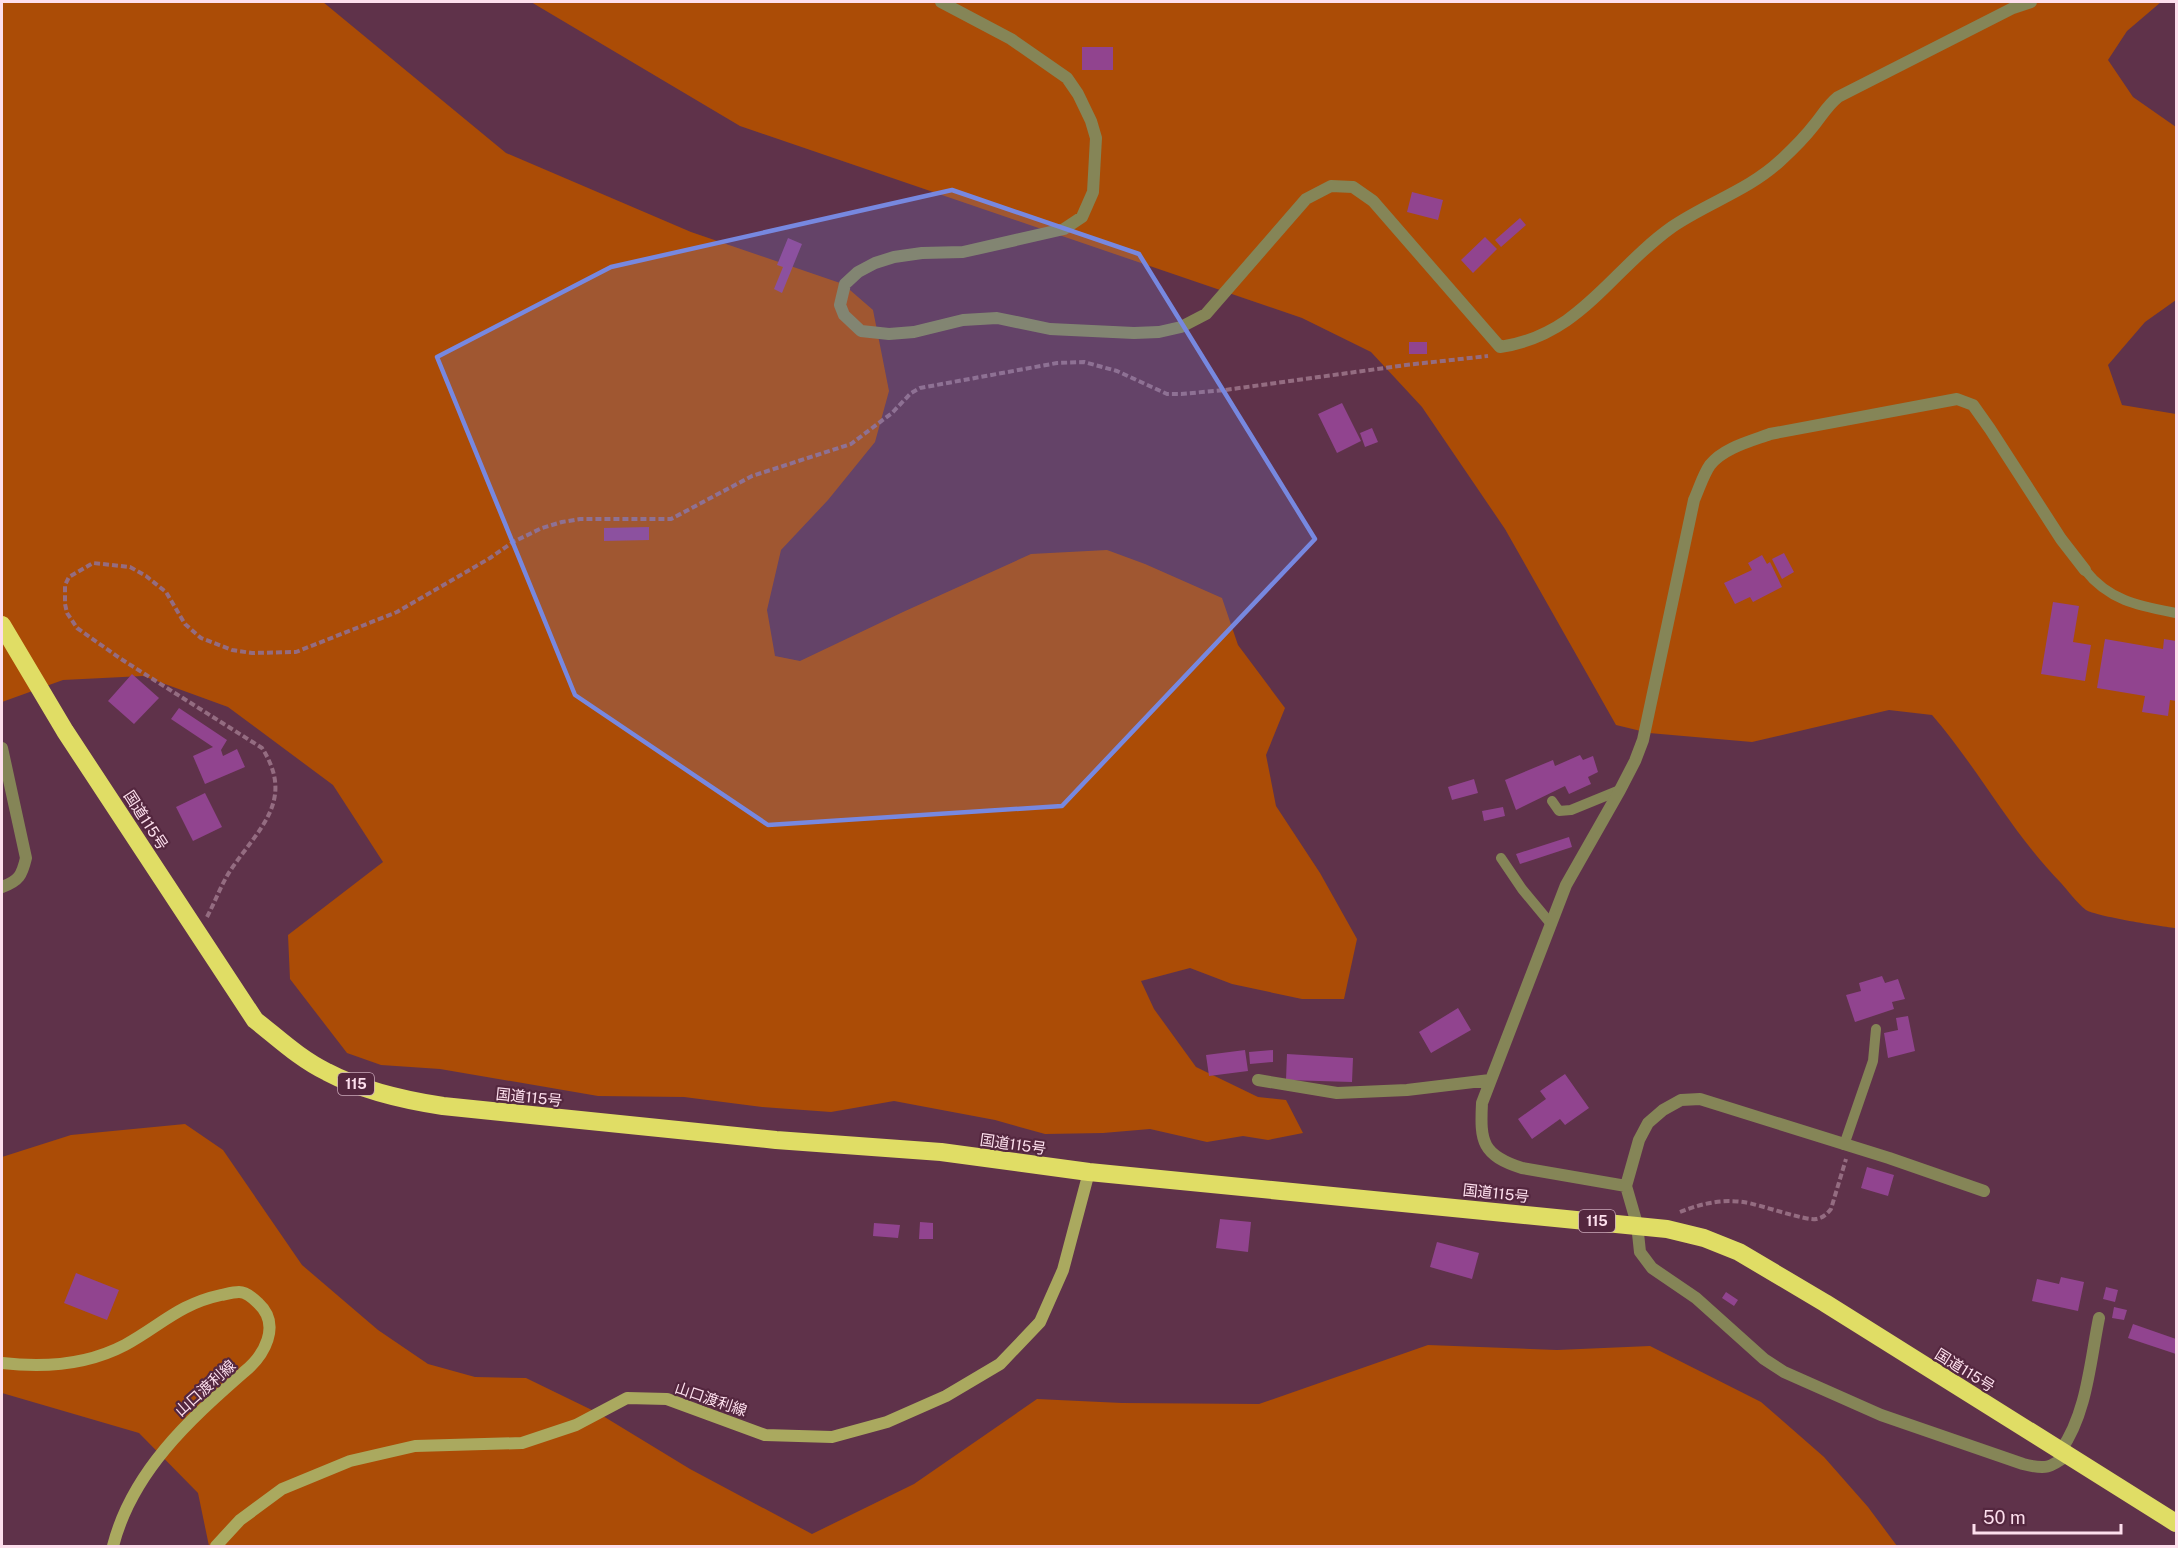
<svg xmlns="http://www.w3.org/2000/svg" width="2178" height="1548" font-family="'Public Sans','Noto Sans JP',sans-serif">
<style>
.forest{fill:#ab4c06}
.building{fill:#91448f}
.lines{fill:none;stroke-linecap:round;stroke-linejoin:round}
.path{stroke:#946c81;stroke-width:4;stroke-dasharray:6 3;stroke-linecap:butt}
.lane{stroke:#858557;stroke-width:10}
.street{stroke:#858557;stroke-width:12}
.secondary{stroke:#aaa95f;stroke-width:12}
.highway{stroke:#e0dd65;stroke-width:18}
.marked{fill:#7788e0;fill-opacity:0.2;stroke:#7788e0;stroke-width:4.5;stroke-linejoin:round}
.labels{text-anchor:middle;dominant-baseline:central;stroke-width:4.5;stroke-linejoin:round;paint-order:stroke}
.shield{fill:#54273f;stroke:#caa8b9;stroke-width:1.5}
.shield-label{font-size:14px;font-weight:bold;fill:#fddfed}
.street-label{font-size:15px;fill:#fddfed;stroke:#54273f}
</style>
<rect width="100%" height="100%" fill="#5f324a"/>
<path class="forest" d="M 2,2 L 323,2 L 506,153 L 691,232 L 843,284 L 873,310 L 889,391 L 875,442 L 828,500 L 781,550 L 767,610 L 775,656 L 800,661 L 903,612 L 1031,554 L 1107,550 L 1145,564 L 1222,598 L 1238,645 L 1285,708 L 1266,755 L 1276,806 L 1320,873 L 1357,939 L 1344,999 L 1302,999 L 1232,984 L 1190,968 L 1141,981 L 1154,1009 L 1196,1067 L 1258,1097 L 1286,1100 L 1303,1133 L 1268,1140 L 1243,1136 L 1207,1142 L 1150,1129 L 1103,1133 L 1045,1134 L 995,1120 L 894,1101 L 831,1112 L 762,1107 L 684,1097 L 598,1096 L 440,1069 L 381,1065 L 347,1053 L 290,979 L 288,935 L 383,862 L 333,785 L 228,707 L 143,676 L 63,680 L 2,702 Z
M 531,2 L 2161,2 L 2127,31 L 2108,60 L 2133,97 L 2176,127 L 2176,300 L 2145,322 L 2108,365 L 2122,405 L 2176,414 L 2176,928 C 2163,927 2095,916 2086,910 C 2077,903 2069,892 2061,883 C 2011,832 1978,768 1932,715 L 1889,710 L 1752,742 L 1649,733 L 1616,725 L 1505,529 L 1422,407 L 1371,352 L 1302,318 L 740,126 Z
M 185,1124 L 223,1150 L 302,1265 L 378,1330 L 428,1364 L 475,1377 L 526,1378 L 598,1413 L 690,1469 L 812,1534 L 914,1484 L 1037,1399 L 1122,1403 L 1259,1404 L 1428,1345 L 1557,1350 L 1650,1346 L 1761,1402 L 1824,1457 L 1868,1507 L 1897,1546 L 209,1546 L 198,1493 L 139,1433 L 2,1393 L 2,1157 L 71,1135 Z"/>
<path class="building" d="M 1082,47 L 1113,47 L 1113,70 L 1082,70 Z
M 1412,192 L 1443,200 L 1438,220 L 1407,212 Z
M 1520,218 L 1526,225 L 1501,247 L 1495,240 Z
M 1485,237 L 1497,249 L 1473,273 L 1461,260 Z
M 788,238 L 802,244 L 782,293 L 774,289 L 783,267 L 777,265 Z
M 1409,342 L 1427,342 L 1427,354 L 1409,354 Z
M 1342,403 L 1361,441 L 1337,453 L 1318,414 Z
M 1372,428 L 1378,442 L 1365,447 L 1360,433 Z
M 649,527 L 649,540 L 604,541 L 604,528 Z
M 1784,553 L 1794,572 L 1782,579 L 1772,559 Z
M 1762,555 L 1767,564 L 1770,562 L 1782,587 L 1753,602 L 1750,597 L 1735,604 L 1724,583 L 1752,570 L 1748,563 Z
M 2053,602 L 2079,606 L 2073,642 L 2091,645 L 2085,681 L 2041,674 Z
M 2105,639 L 2163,649 L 2164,639 L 2176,641 L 2176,701 L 2170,700 L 2168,716 L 2142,712 L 2145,696 L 2097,688 Z
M 132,674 L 159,698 L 134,724 L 108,701 Z
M 179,708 L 227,740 L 221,750 L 223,756 L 237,749 L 245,767 L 205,784 L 193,756 L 213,747 L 171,719 Z
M 1580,755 L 1583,760 L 1593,756 L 1598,772 L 1588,777 L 1591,784 L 1569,794 L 1565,786 L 1516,810 L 1505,780 L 1553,760 L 1555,766 Z
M 1474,779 L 1478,793 L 1452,800 L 1448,787 Z
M 205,793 L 222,827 L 193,841 L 176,807 Z
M 1503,807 L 1505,816 L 1484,821 L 1482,811 Z
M 1569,837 L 1572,847 L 1520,864 L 1516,854 Z
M 1882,976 L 1885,983 L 1898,979 L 1905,999 L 1892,1002 L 1894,1009 L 1855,1022 L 1846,995 L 1861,991 L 1859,983 Z
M 1458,1008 L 1471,1030 L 1431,1053 L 1419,1032 Z
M 1908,1016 L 1915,1051 L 1888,1058 L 1884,1033 L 1898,1030 L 1896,1018 Z
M 1245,1050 L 1248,1071 L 1209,1076 L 1206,1055 Z
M 1273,1050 L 1273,1062 L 1250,1064 L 1249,1052 Z
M 1287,1054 L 1353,1058 L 1352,1082 L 1286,1080 Z
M 1565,1074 L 1589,1108 L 1565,1125 L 1560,1119 L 1532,1139 L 1518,1119 L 1546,1099 L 1540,1091 Z
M 1867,1167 L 1894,1175 L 1888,1196 L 1861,1188 Z
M 1220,1219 L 1251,1222 L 1248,1252 L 1216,1248 Z
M 920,1222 L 933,1223 L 933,1239 L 919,1239 Z
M 874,1223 L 900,1225 L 898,1238 L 873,1236 Z
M 1437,1242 L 1479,1253 L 1472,1279 L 1430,1267 Z
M 76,1273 L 119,1290 L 107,1320 L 64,1303 Z
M 2061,1277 L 2084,1282 L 2078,1311 L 2032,1301 L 2037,1279 L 2059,1284 Z
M 2106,1287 L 2118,1290 L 2115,1302 L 2103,1299 Z
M 1726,1292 L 1738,1300 L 1734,1306 L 1722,1298 Z
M 2114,1307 L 2127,1310 L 2124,1320 L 2112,1318 Z
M 2133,1324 L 2176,1339 L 2176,1354 L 2128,1338 Z"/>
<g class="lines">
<path class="path" d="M 207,917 C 215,902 221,885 230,871 C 258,829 296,801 262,748 L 121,659 L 77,628 L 67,613 L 65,604 L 65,585 L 69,577 L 93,563 L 130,567 L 146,576 L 166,592 L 185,624 L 201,638 L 232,650 L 252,653 L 296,652 L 397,612 L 490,558 L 513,542 L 542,528 L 562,522 L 580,519 L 671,519 L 752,476 L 851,444 L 892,413 L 911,393 L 920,388 L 1057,363 L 1084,362 L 1117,371 L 1167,394 L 1181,394 L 1225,390 L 1406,365 L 1488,356
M 1680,1212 C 1700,1204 1721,1199 1743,1202 C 1759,1204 1805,1221 1816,1219 C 1823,1218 1827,1214 1831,1209 L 1846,1159"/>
<path class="lane" d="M 2085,570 C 2109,601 2140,606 2176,613
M 1552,801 L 1559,811 L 1571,810 L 1620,790
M 1501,858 L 1522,889 L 1551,924
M 1844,1145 L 1873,1061 L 1876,1029"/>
<path class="street" d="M 941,2 L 1011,39 L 1067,78 L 1078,94 L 1091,121 L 1096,138 L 1093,192 L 1082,217 L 1064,229 L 963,252 L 922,253 L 894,257 L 875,263 L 858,272 L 845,284 L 840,305 L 844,315 L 861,331 L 889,334 L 914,332 L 963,320 L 997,318 L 1050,329 L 1134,333 L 1159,332 L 1181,327 L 1206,314 L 1306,199 L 1331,186 L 1353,187 L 1373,201 L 1500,347 C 1581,335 1610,271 1672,227 C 1707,203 1749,190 1780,161 C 1792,150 1805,137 1815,124 C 1823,114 1828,105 1838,97 L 2013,8 L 2031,2
M 2,748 L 26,858 C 22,875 19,881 2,887
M 1258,1080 L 1337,1093 L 1407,1090 L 1490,1080
M 1626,1186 L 1522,1168 C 1482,1155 1480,1142 1482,1103 L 1566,885 L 1620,790 L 1635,761 L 1643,740 L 1694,500 C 1699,489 1703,475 1710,465 C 1723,448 1751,441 1770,434 L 1957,399 L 1973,405 L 1990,429 L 2061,539 L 2085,570
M 1984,1191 L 1889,1158 L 1700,1099 L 1681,1100 L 1663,1110 L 1648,1123 L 1639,1140 L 1626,1186 L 1637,1224 L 1640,1252 L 1652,1268 L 1696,1298 L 1764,1359 L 1784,1372 L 1881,1415 L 2023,1464 C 2046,1470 2050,1468 2069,1454
M 2061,1450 C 2087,1413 2090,1362 2099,1318"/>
<path class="secondary" d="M 2,1363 C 44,1368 87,1365 125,1345 C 160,1326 179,1304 221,1295 C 226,1294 234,1292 239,1292 C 246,1292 253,1298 258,1303 C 282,1325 264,1356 244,1372 C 188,1421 132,1472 113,1546
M 216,1546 L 240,1520 L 282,1489 L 350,1461 L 415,1446 L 522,1443 L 576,1425 L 627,1398 L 667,1399 L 765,1435 L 832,1437 L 887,1422 L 946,1396 L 1000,1364 L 1040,1322 L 1063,1270 L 1089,1172"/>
<path class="highway" d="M 2,625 L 65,731 L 255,1020 C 278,1038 300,1059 327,1072 C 363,1091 403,1100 443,1106 L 776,1140 L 941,1152 L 1089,1172 L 1667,1229 L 1704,1238 L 1739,1252 L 1825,1303 L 2176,1523"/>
</g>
<path class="marked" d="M 952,190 L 1139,254 L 1315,539 L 1062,806 L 768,825 L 575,695 L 437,357 L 611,267 Z"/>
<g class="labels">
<g class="shield">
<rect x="338" y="1073" width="36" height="22" rx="4.5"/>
<rect x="1579" y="1210" width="36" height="22" rx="4.5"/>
</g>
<g class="shield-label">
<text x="356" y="1084">115</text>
<text x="1597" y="1221">115</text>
</g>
<g class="street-label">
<text transform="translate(146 820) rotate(57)">国道115号</text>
<text transform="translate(529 1097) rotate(6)">国道115号</text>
<text transform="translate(1013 1144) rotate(8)">国道115号</text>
<text transform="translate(1496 1193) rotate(6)">国道115号</text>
<text transform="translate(1965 1370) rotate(32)">国道115号</text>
<text transform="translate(205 1388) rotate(-42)">山口渡利線</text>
<text transform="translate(711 1399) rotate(19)">山口渡利線</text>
</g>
</g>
<rect width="2178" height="1548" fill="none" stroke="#fddfed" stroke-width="6"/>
<path d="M1974 1524v9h147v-9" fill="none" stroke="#fddfed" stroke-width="3"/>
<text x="1983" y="1524" font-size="18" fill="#fddfed" stroke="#54273f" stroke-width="4.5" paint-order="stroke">50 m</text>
</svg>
